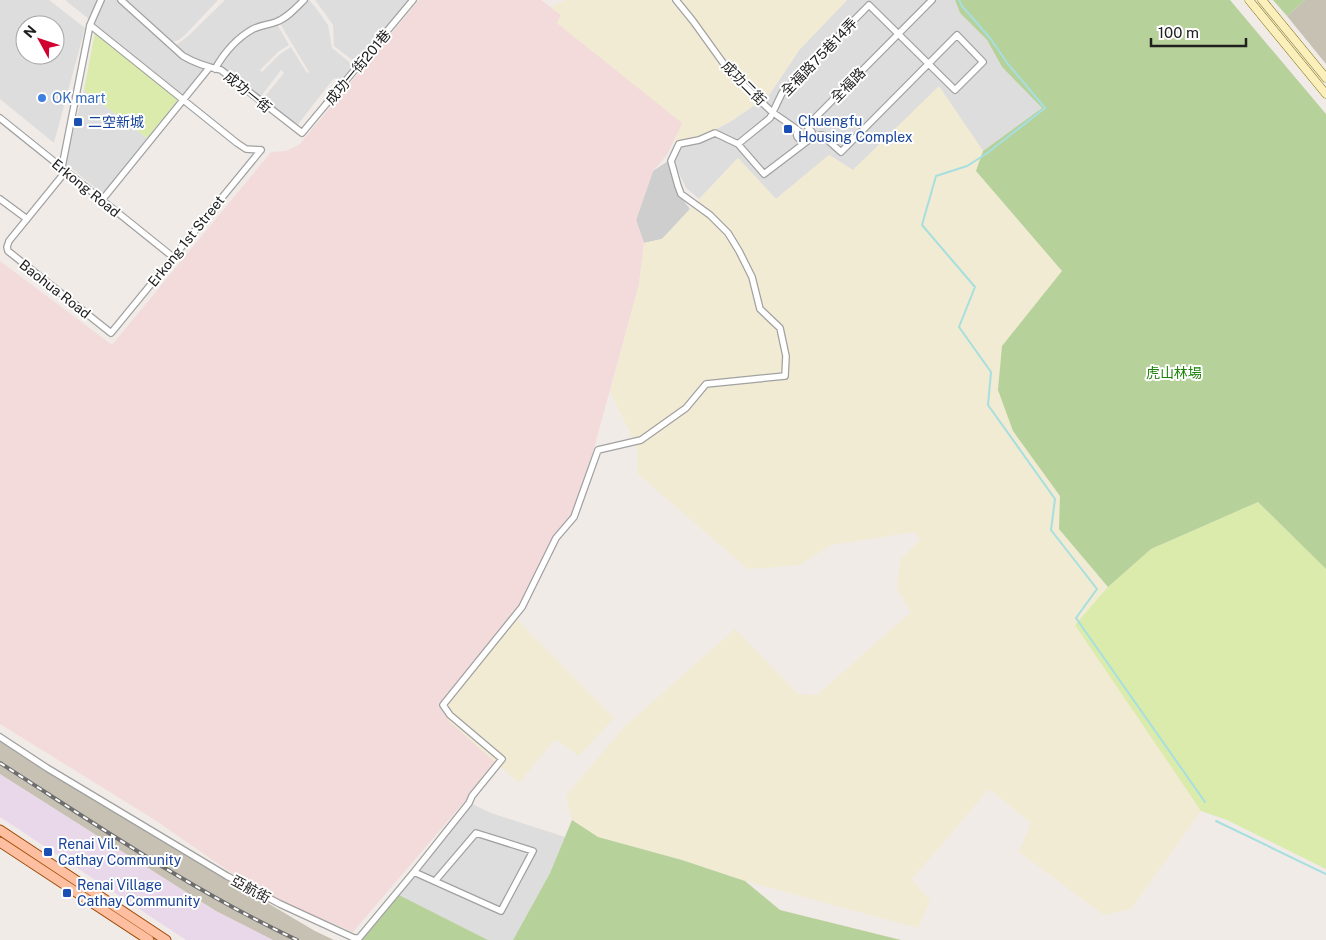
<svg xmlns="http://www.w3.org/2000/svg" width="1326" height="940" font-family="'Public Sans','Noto Sans TC',sans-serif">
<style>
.residential{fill:#dedddd;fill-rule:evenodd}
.industrial{fill:#e9d8ea}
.religious{fill:#cecece}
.military{fill:#f2dbda}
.construction{fill:#c6c1b2}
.farmland{fill:#f0ebd2}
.grass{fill:#daebac}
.forest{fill:#b7d19b}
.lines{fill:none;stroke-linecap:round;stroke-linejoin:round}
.stream{stroke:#a6dfdf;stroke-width:2}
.street-casing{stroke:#a1a1a1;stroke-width:8}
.secondary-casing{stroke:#7b6d03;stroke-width:9}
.primary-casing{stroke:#9c4500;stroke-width:11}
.street{stroke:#fff;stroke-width:5.5}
.secondary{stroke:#fbefbb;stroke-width:8}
.primary{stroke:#fdbf9f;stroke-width:9}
.rail-casing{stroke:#6e6e6e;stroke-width:4}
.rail{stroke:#fff;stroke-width:2;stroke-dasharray:5.5;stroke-linecap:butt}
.shop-dot{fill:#3f7fe0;stroke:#fff;stroke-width:2}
.transit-dot{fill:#1a4fb4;stroke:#fff;stroke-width:2}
.labels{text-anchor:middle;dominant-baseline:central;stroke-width:4;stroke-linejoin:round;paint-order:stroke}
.street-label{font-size:14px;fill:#202020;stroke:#fff}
.shop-label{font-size:14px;fill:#366cbe;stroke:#fff;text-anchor:start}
.transit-label{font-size:14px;fill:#164399;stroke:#fff;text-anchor:start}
.park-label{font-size:14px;fill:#1c830a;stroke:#fff}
</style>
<rect width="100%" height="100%" fill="#f1ebe7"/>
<path class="residential" d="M 0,0 L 49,0 L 85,28 L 54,143 L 0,99 ZM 25,25 L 55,25 L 55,55 L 25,55 Z
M 65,0 L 99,0 L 90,20 Z
M 103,0 L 118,0 L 148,28 L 192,63 L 203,69 L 183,95 L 93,24 Z
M 125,0 L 218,0 L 186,34 L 179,40 L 172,42 Z
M 225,0 L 301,0 L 290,11 L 275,20 L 259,23 L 247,30 L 213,67 L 185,55 L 176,45 L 188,36 Z
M 306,0 L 309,0 L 316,8 L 328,25 L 332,48 L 353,65 L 340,81 L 334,78 L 296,127 L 261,101 L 284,73 L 281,70 L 259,99 L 219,66 L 234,46 L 255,30 L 277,24 L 289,45 L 278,52 L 260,70 L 262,72 L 280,54 L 291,47 L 307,73 L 309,72 L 279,22 Z
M 315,0 L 411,0 L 356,63 L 334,46 L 333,25 Z
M 847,0 L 955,0 L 960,13 L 987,40 L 1002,67 L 1042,108 L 983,151 L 939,87 L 853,170 L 829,155 L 776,199 L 738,158 L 699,199 L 686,188 L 674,163 L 681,147 L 700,143 L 715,136 L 716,129 L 730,122 L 769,95 L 800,49 Z
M 84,90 L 147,138 L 103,194 L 65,163 Z
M 472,804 L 491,813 L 565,837 L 550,873 L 513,940 L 488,940 L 399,895 Z"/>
<path class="industrial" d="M 0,774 L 216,911 L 273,940 L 186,940 L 0,817 Z"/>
<path class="religious" d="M 668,161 L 679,195 L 690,209 L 662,239 L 644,243 L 636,220 L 653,171 Z"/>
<path class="military" d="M 419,0 L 541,0 L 561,15 L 557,23 L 683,123 L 666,156 L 653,171 L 636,220 L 644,243 L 639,284 L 591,459 L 570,518 L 553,537 L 522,604 L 449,721 L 495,762 L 465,801 L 353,932 L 287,904 L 230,872 L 155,820 L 0,724 L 0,261 L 112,345 L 271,152 L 286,151 L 299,145 Z"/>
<path class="construction" d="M 1305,0 L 1326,0 L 1326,64 L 1287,16 Z
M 0,740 L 80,791 L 205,866 L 315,931 L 334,940 L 273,940 L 216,911 L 0,774 Z"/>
<path class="farmland" d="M 566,0 L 847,0 L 800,49 L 769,95 L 730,122 L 699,137 L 674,143 L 682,123 L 557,23 L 561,15 L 551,7 Z
M 939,86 L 983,151 L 976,171 L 1062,271 L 1002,346 L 1013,431 L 1060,496 L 1059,529 L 1108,587 L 1075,625 L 1201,811 L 1131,909 L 1104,915 L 1019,852 L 1031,823 L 989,789 L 912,879 L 930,901 L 918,928 L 745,881 L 682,860 L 598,837 L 572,820 L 566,796 L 624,727 L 735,629 L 798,694 L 817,695 L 911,612 L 897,588 L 900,560 L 921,539 L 914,532 L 831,545 L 799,565 L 748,569 L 638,474 L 637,447 L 610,392 L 639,284 L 644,243 L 662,239 L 738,158 L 776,199 L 829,155 L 853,170 Z
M 513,616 L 614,718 L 579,756 L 555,739 L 519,783 L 449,721 L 441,706 Z"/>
<path class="grass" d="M 95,32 L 178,100 L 147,138 L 84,90 Z
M 1258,502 L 1326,569 L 1326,869 L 1227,820 L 1201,811 L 1075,625 L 1108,587 L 1151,549 Z"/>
<path class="forest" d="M 955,0 L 1230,0 L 1326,114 L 1326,569 L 1258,502 L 1151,549 L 1108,587 L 1059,529 L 1060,496 L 1013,431 L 998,390 L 1002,346 L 1062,271 L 976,171 L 983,151 L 1042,108 L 1002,67 L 987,40 L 960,13 Z
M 1273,0 L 1305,0 L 1287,16 Z
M 572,820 L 598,837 L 682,860 L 745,881 L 780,910 L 901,940 L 513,940 L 550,873 Z
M 399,895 L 488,940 L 362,940 Z"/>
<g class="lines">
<path class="stream" d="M 959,0 L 962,6 L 990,38 L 1008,64 L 1045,108 L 986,154 L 967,166 L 936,176 L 922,225 L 975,287 L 959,327 L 991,372 L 988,405 L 1055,499 L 1051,530 L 1097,589 L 1076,618 L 1205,802
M 1216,821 L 1326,874"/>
<defs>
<path id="street" d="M 121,0 L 183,56 C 195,63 207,67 221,70 L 302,133 L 413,0
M 676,0 L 693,21 L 729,71 L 772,112 L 798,130 C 795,135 797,139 803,141 L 808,140
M 90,25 L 237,143 L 246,149 L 261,150
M 215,69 C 224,53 237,38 253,29 C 261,25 268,25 276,22 C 287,18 296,8 304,0
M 0,118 L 173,257
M 738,144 L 770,118 L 782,93 L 869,5 L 955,90 L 983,62 L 957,35 L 841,152 L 822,135 L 811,137
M 62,167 L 90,25 L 101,0
M 66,171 L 9,241 L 7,247 L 8,251 L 111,333 L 261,150
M 0,199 L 27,219
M 102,200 L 209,68
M 0,737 L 47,768 L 227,876 L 280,904 L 354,938 L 359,938 L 414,872 L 469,803 L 472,796 L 502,759 L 450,715 L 443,705 L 522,607 L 556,538 L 574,517 L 598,450 L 641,440 L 686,408 L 706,384 L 785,376 L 786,356 L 780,328 L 760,309 L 752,277 L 739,251 L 728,233 L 710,215 L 681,194 L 678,186 L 671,161 L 679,144 L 699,140 L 715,133 L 738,144 L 764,174 L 810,139 L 812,132 L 807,126 L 932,0
M 414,872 L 501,911 L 533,851 L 476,833 L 435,881"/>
<path id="secondary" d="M 1249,0 L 1326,94
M 1262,0 L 1326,78"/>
<path id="primary" d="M 0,830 L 166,940
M 0,842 L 149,940"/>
</defs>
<use href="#street" class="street-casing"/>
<use href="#secondary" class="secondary-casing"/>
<use href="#primary" class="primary-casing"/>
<use href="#street" class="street"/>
<use href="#secondary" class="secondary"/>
<use href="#primary" class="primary"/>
<defs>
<path id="rail" d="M 0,763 C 97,825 193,891 297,940"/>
</defs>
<use href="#rail" class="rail-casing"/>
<use href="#rail" class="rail"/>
</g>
<circle class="shop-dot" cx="42" cy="98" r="5"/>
<g class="transit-dot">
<rect x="73" y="117" width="10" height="10" rx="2.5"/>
<rect x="783" y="124" width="10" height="10" rx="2.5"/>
<rect x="43" y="847" width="10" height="10" rx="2.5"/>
<rect x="62" y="888" width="10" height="10" rx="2.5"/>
</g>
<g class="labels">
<g class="street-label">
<text transform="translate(819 57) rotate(-46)">全福路75巷14弄</text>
<text transform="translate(358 67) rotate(-50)">成功一街201巷</text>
<text transform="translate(744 83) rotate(45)">成功二街</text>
<text transform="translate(848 85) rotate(-45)">全福路</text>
<text transform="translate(248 92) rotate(39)">成功一街</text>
<text transform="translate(86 188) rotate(39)">Erkong Road</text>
<text transform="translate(186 241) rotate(-51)">Erkong 1st Street</text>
<text transform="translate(55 289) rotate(38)">Baohua Road</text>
<text transform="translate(251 889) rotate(28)">亞航街</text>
</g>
<g class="shop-label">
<text x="52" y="98">OK mart</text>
</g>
<g class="transit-label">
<text x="798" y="121">Chuengfu<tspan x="798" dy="16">Housing Complex</tspan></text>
<text x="88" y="122">二空新城</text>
<text x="58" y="844">Renai Vil.<tspan x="58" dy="16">Cathay Community</tspan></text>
<text x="77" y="885">Renai Village<tspan x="77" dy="16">Cathay Community</tspan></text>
</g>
<g class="park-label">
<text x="1174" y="373">虎山林場</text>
</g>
</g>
<g transform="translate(40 40) rotate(310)"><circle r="24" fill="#ffffff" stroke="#a6a6a6"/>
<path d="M0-4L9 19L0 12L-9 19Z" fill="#d00030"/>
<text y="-8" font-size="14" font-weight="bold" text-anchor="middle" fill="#202020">N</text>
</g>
<path d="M1151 38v8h95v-8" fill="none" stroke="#202020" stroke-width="2.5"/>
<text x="1158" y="38" font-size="15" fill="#202020" stroke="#ffffff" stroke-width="4" paint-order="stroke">100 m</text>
</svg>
